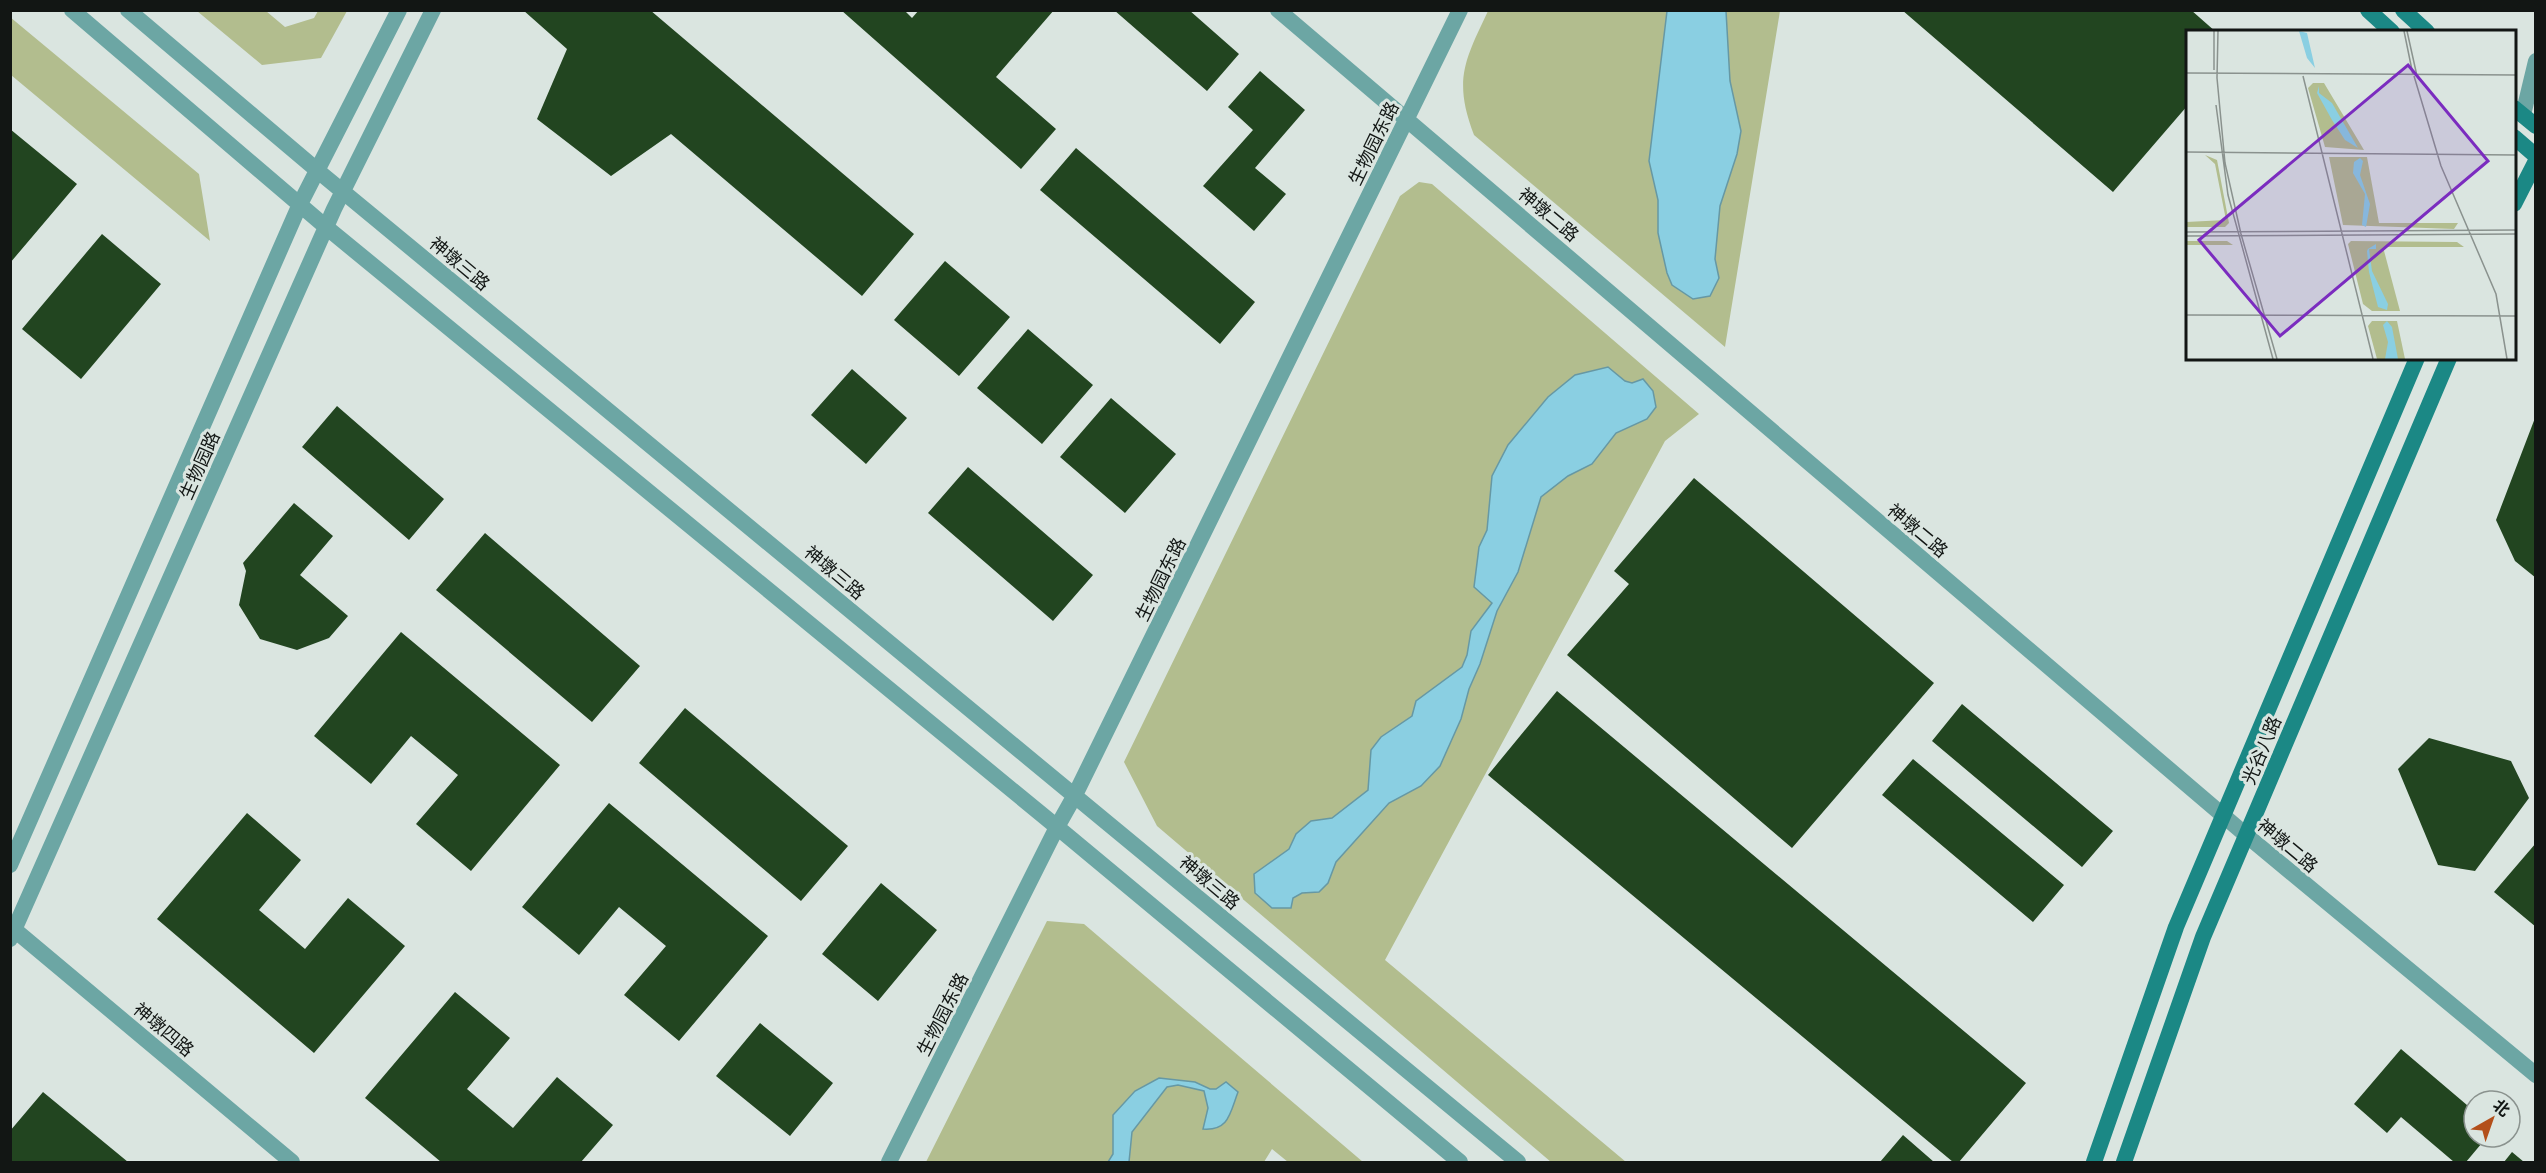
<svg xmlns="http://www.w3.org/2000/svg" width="2546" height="1173" font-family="'Open Sans','Noto Sans SC',sans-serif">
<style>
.green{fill:#b2bd8e}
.water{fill:#8acfe2;stroke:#6698a4;stroke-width:1.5}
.building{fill:#224520}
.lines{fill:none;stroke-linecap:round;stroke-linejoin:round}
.tertiary{stroke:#6ca6a4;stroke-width:16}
.secondary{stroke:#1b8885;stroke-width:16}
.labels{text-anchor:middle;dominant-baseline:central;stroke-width:6;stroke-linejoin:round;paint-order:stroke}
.street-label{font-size:18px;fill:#121614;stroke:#dae5e0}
.inset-road{fill:none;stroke:#8a928e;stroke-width:1.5}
.view{fill:#7b2cbf;fill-opacity:0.15;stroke:#7b2cbf;stroke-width:3}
.inset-edge{fill:none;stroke:#121614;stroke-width:3}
</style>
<rect width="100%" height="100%" fill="#dae5e0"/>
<path class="green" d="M 197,11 L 266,11 L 285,27 L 314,18 L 318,11 L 347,11 L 321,58 L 262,65 Z
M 1488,11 L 1780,11 L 1725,347 L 1474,135 C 1453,80 1465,60 1488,11 Z
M 10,17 L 199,174 L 210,241 L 11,75 Z
M 1419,182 L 1432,184 L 1699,414 L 1665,441 L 1385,960 L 1626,1162 L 1551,1162 L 1157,826 L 1124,762 L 1400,196 Z
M 1047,921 L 1084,924 L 1363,1162 L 1288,1162 L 1272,1149 L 1264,1162 L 926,1162 Z"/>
<path class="water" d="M 1667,11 L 1726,11 L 1730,81 L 1741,131 L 1737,154 L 1720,206 L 1715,259 L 1719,278 L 1710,296 L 1693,299 L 1672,285 L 1667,273 L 1658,233 L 1658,200 L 1649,161 Z
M 1608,367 L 1625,381 L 1632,383 L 1643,379 L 1653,391 L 1656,407 L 1647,419 L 1616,433 L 1592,464 L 1568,476 L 1541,497 L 1518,572 L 1497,611 L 1480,664 L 1469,689 L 1461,719 L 1440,766 L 1421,786 L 1389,803 L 1336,862 L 1328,883 L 1319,892 L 1302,893 L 1293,898 L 1291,908 L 1272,908 L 1255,893 L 1254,874 L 1289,849 L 1296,834 L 1311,821 L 1332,818 L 1368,790 L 1371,750 L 1381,737 L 1412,716 L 1416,701 L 1462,667 L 1467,655 L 1471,631 L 1492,603 L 1474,587 L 1479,547 L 1487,530 L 1492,476 L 1508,445 L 1548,397 L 1575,375 Z
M 1159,1078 L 1195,1082 L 1210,1089 L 1216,1089 L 1226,1082 L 1238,1092 C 1230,1113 1229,1131 1203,1129 L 1208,1108 L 1204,1091 L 1178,1085 L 1167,1087 L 1132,1132 L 1129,1162 L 1108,1162 L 1113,1154 L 1113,1115 L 1135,1091 Z"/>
<path class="building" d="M 523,10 L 650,10 L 914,234 L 862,296 L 671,134 L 611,176 L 537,119 L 567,49 Z
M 841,10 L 904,10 L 912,18 L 919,10 L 1054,10 L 996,77 L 1056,129 L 1021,169 Z
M 1114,10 L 1189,10 L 1239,54 L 1207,91 Z
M 1902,10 L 2191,10 L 2216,32 L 2188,32 L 2188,105 L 2113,192 Z
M 1260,71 L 1305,110 L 1255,168 L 1286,194 L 1254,231 L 1203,186 L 1253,130 L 1228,107 Z
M 10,129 L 77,184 L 10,263 Z
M 1076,148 L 1255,302 L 1220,344 L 1040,190 Z
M 102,234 L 161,284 L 81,379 L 22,329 Z
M 945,261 L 1010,317 L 959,376 L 894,320 Z
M 1028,329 L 1093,385 L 1042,444 L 977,388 Z
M 852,369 L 907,418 L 866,464 L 811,415 Z
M 1111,398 L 1176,454 L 1125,513 L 1060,457 Z
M 337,406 L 444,499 L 409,540 L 302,447 Z
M 2535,418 L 2536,418 L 2536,578 L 2515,561 L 2496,520 Z
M 968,467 L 1093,575 L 1053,621 L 928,513 Z
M 1694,478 L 1934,683 L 1792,848 L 1567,655 L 1629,584 L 1614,571 Z
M 294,503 L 333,536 L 300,575 L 348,616 L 329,638 L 297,650 L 260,639 L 239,605 L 246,571 L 243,563 Z
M 485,533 L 640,666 L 592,722 L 436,590 Z
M 401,632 L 560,765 L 471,871 L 416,824 L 458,775 L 411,736 L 371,784 L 314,736 Z
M 1557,691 L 2026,1083 L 1959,1162 L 1953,1162 L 1488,775 Z
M 1962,704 L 2113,831 L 2082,867 L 1932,741 Z
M 685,708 L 848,846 L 801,901 L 639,763 Z
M 2429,738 L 2511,761 L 2529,798 L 2475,871 L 2438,865 L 2398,769 Z
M 1913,759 L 2064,885 L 2033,922 L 1882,795 Z
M 609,803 L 768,936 L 679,1041 L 624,995 L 666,946 L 619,907 L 579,955 L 522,907 Z
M 247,813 L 301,860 L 259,910 L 305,949 L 348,898 L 405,946 L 314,1053 L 157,919 Z
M 2536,843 L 2536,927 L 2494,892 Z
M 881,883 L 937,930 L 878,1001 L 822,954 Z
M 455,992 L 510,1038 L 467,1089 L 513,1128 L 557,1077 L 613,1125 L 581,1162 L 441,1162 L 365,1098 Z
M 760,1023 L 833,1083 L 790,1136 L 716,1076 Z
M 2401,1049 L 2474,1111 L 2474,1137 L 2487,1137 L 2466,1162 L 2454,1162 L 2401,1117 L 2387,1133 L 2354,1104 Z
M 43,1092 L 128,1162 L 10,1162 L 10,1131 Z
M 1903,1135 L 1934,1162 L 1880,1162 Z
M 2512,1152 L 2524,1162 L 2504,1162 Z"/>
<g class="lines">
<path class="tertiary" d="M 72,10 L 326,227 L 1057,827 L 1460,1162
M 128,10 L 324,176 L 1518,1162
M 1278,10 L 2246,835 L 2536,1075
M 2523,115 L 2536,61
M 10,865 L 300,204 L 399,10
M 10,926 L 292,1162
M 10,939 L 334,209 L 433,10
M 889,1162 L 1057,827 L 1075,795 L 1460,10"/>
<path class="secondary" d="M 2368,10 L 2392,32
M 2403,10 L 2427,32
M 2514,108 L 2536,126
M 2514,137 L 2536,156
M 2514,204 L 2536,161
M 2094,1162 L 2176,927 L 2417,358
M 2124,1162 L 2203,937 L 2449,358"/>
</g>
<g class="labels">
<g class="street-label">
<text transform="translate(1373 143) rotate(-64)">生物园东路</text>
<text transform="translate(1549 214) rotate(40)">神墩二路</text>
<text transform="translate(460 263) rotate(40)">神墩三路</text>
<text transform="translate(199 465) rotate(-66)">生物园路</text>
<text transform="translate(1918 530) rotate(40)">神墩二路</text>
<text transform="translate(835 572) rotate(40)">神墩三路</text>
<text transform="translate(1160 579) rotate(-64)">生物园东路</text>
<text transform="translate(2261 750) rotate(-67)">光谷八路</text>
<text transform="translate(2288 845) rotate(40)">神墩二路</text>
<text transform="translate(1210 882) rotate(40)">神墩三路</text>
<text transform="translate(942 1014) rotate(-63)">生物园东路</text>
<text transform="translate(164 1029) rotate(40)">神墩四路</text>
</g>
</g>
<g transform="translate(2186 30)">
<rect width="330" height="330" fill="#dae5e0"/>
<path d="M 127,53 L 138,53 L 178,120 L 139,117 L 122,58 ZM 19,125 L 31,130 L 43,193 L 39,197 L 0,197 L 0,192 L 40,190 L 29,134 ZM 143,127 L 181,127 L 193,193 L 272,193 L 268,199 L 157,195 ZM 0,211 L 41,211 L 47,215 L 0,215 ZM 165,211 L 271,212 L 278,217 L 197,217 L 214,281 L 186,281 L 177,274 L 162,214 ZM 186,291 L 211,291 L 219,329 L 191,329 L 182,296 Z" fill="#b2bd8e"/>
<path d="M 113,1 L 121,3 L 129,38 L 121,28 ZM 133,56 L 133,63 L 146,73 L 172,118 L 159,110 L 146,90 L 131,63 ZM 174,128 L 177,131 L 174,145 L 184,174 L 180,197 L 176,195 L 179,164 L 167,143 L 168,132 ZM 190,214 L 190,219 L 183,219 L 186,241 L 202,274 L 201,280 L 192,277 L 183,242 L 181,221 L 182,219 ZM 201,291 L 206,297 L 212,329 L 199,329 L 202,312 L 197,295 Z" fill="#8acfe2"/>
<path class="inset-road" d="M 32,1 L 31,48 L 39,133 L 55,204 L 91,329M 218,1 L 227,45M 221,1 L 231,46M 28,40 L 28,1M 0,43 L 330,45M 117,46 L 187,329M 228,46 L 255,136 L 310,264 L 321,329M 30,75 L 42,165 L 87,329M 0,122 L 330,125M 0,202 L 330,200M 0,206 L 330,204M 0,285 L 330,286"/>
<path class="view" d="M 222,35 L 302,131 L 94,306 L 13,210 Z"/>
<rect width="330" height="330" class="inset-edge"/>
</g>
<rect width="2546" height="1173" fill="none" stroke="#121614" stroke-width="24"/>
<g transform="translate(2492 1119) rotate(40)"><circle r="28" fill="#dae5e0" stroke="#8a928e" stroke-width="1.5"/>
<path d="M0-4.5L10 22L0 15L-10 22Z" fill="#b34f1a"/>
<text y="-9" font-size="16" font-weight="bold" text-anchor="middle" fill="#121614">北</text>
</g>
</svg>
